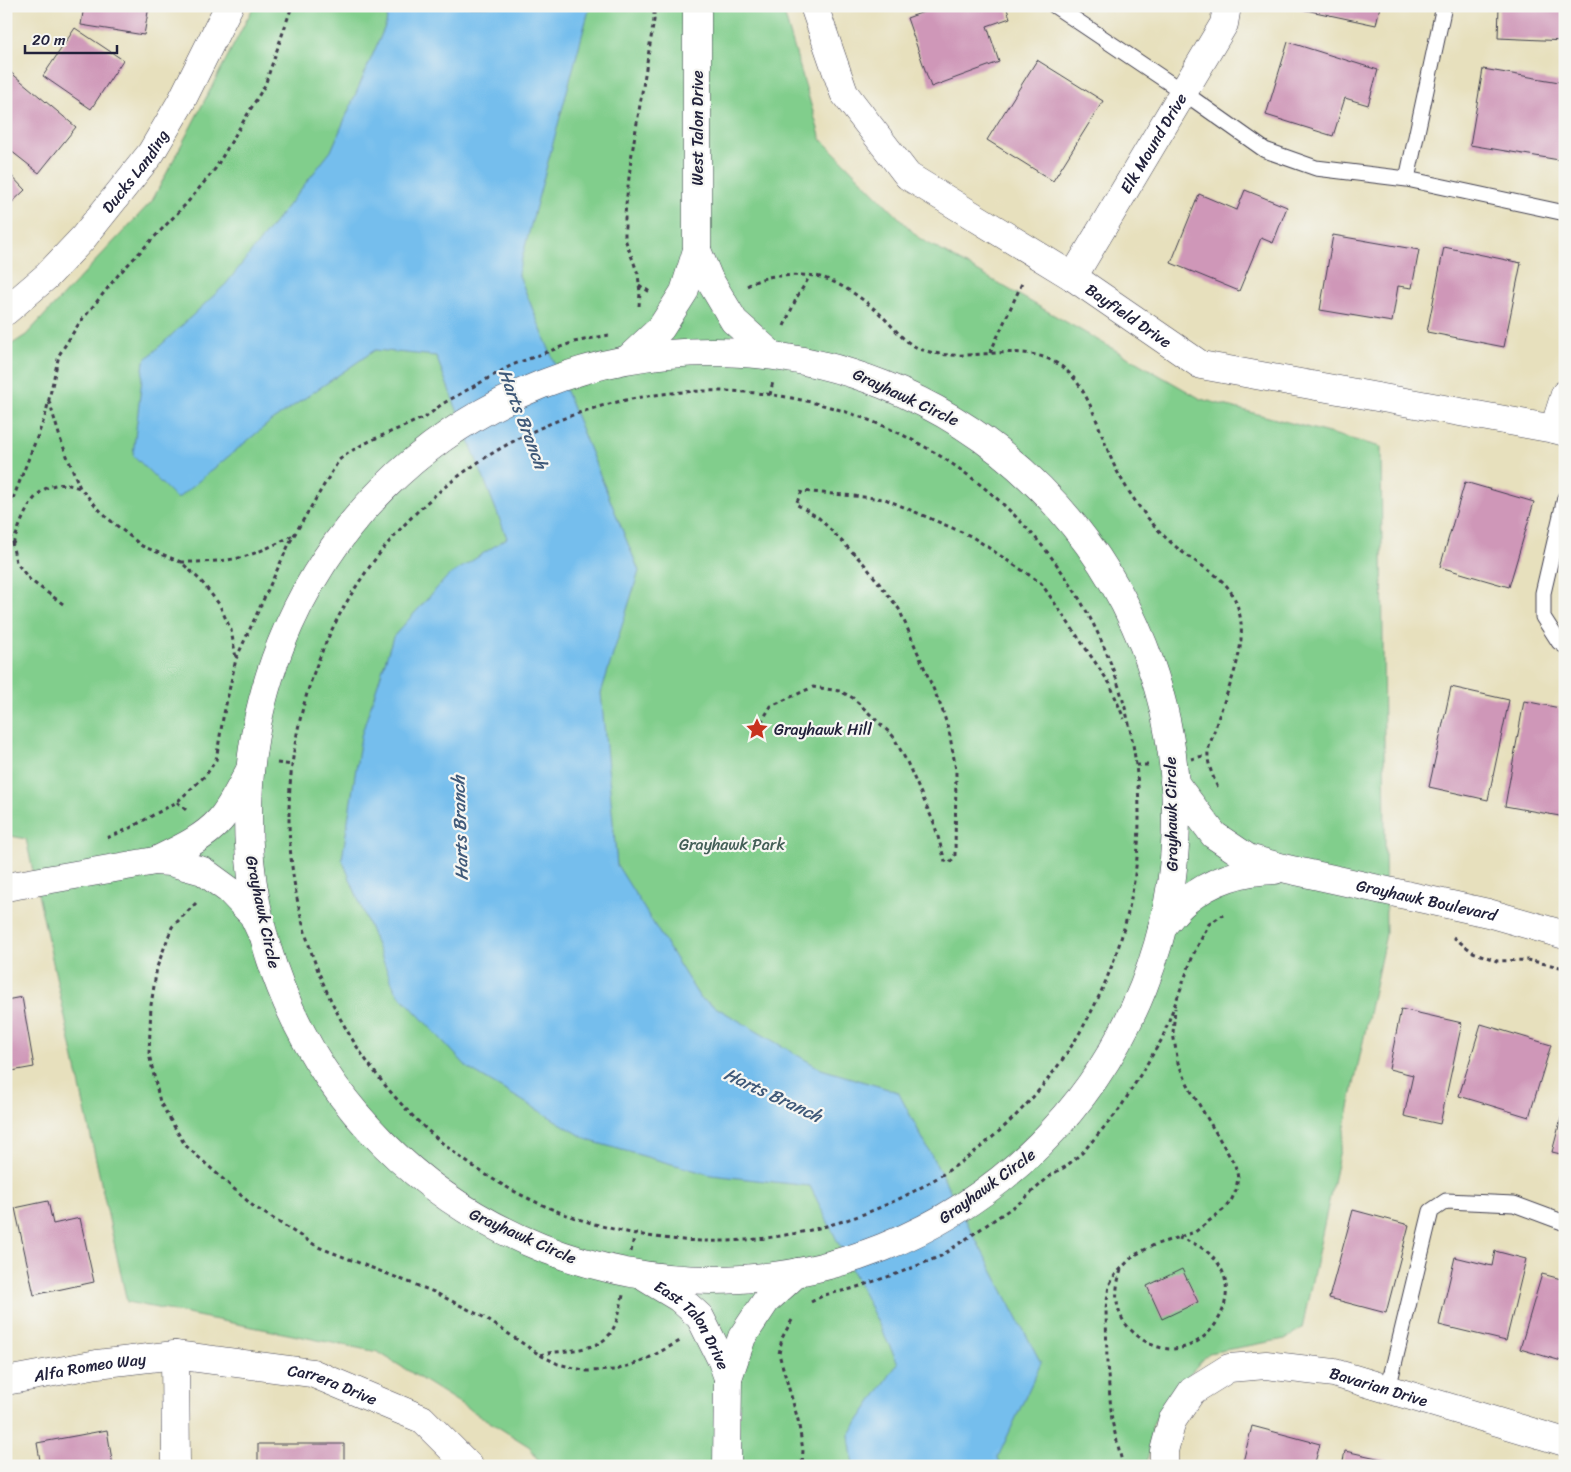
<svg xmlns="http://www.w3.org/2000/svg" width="1571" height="1472" font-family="Sriracha,sans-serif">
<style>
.green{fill:#81ce8c;stroke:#527864}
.water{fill:#75beed;stroke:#4c7094}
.building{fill:#cf97b8}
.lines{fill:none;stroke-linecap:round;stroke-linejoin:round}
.service-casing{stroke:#403e4e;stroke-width:17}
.minor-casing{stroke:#403e4e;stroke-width:29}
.tertiary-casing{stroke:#403e4e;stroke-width:29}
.path{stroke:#403e4e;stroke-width:3;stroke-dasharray:4 4;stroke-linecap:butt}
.service{stroke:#fff;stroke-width:15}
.minor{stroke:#fff;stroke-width:28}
.tertiary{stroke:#fff;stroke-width:28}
.labels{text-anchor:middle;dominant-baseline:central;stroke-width:4.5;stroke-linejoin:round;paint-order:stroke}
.street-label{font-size:16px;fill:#22223b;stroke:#f6f6f2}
.poi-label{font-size:16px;fill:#22223b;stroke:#f6f6f2;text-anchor:start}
.park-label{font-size:16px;fill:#435e57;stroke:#f6f6f2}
.water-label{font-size:18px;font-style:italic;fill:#3f5979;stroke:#f6f6f2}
</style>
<rect width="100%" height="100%" fill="#f6f6f2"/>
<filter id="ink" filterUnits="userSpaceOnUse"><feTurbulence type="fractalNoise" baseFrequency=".02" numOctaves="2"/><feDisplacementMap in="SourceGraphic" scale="10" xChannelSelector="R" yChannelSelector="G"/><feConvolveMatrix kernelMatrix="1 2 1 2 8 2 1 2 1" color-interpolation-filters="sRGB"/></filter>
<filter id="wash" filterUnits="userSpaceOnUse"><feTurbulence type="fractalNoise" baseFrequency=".0096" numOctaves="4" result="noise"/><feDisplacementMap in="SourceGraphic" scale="20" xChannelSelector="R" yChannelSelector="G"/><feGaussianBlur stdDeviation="1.12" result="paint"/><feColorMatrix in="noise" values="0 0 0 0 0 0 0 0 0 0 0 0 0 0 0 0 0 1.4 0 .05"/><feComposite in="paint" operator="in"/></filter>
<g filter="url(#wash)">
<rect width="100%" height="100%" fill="#e7e0bd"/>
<path class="green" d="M 254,6 L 782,6 L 821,139 L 919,238 L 1201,399 L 1381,447 L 1386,934 L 1302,1328 L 1285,1339 L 1209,1353 L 1167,1398 L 1152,1427 L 1147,1466 L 541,1466 L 530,1447 L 378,1352 L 127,1302 L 26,839 L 6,835 L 6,348 L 26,335 L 152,201 Z"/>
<path class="water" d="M 389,6 L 590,6 L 518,273 L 639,571 L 601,693 L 617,865 L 700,998 L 821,1069 L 898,1092 L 1041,1363 L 998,1457 L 1000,1466 L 853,1466 L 849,1435 L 898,1363 L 810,1186 L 711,1175 L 590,1141 L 469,1069 L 395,990 L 342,859 L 361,736 L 393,637 L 447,577 L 507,538 L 436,356 L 375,350 L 270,422 L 177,499 L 133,455 L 144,361 L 226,284 L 331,151 L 386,24 Z"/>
<g id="blocks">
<path class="building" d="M 84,6 L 149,6 L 144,35 L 81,25 Z
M 940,6 L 1006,6 L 1010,18 L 987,26 L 999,62 L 931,87 L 907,18 Z
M 1302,6 L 1380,6 L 1376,25 L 1301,9 Z
M 1499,6 L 1565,6 L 1565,41 L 1498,38 Z
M 75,28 L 123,60 L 91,109 L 43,76 Z
M 1288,42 L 1378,70 L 1368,105 L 1345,98 L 1333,136 L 1266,115 Z
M 1037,60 L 1103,101 L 1053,181 L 987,140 Z
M 1483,69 L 1565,83 L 1565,161 L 1470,145 Z
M 9,71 L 76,127 L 39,173 L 6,147 L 6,118 L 10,114 L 6,111 L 6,75 Z
M 6,170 L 25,190 L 6,208 Z
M 1245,190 L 1287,207 L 1273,243 L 1261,238 L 1239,291 L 1171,263 L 1199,194 L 1237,210 Z
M 1333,235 L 1419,250 L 1412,288 L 1398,286 L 1392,322 L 1320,310 Z
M 1444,247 L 1521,263 L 1504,347 L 1427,332 Z
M 1465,482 L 1534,502 L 1509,587 L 1440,567 Z
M 1451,687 L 1509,700 L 1488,800 L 1429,787 Z
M 1524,701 L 1565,709 L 1565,817 L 1505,806 Z
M 22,997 L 34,1067 L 6,1072 L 6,1000 Z
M 1401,1009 L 1462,1023 L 1440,1124 L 1404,1116 L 1413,1075 L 1389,1069 Z
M 1481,1024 L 1551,1045 L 1529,1117 L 1459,1096 Z
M 1564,1107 L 1565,1107 L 1565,1155 L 1552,1152 Z
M 48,1201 L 53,1224 L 80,1218 L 94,1282 L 34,1295 L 15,1208 Z
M 1353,1210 L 1409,1225 L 1386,1313 L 1329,1298 Z
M 1495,1251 L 1526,1259 L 1506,1341 L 1439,1325 L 1455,1257 L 1492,1266 Z
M 1182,1269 L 1198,1302 L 1162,1319 L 1147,1286 Z
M 1542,1274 L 1565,1280 L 1565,1362 L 1520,1349 Z
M 1252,1426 L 1320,1444 L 1314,1466 L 1242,1466 Z
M 107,1430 L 113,1466 L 41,1466 L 37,1443 Z
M 258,1444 L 344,1444 L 344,1466 L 258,1466 Z
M 1345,1451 L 1409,1465 L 1409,1466 L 1342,1466 Z"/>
</g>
</g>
<g filter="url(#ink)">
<use href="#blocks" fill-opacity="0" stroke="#403e4e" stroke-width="1"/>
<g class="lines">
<defs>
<path id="service" d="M 1055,6 L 1183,92 L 1265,150 L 1316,168 L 1407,179 L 1565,213
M 1407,179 L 1444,6
M 1565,498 L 1543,593 L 1543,617 L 1559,642 L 1565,646
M 1388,1389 L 1431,1211 L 1446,1201 L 1514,1204 L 1565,1223"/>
<g id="minor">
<path id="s1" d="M 814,6 L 844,93 L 908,176 L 1073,277 L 1201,365 L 1554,429 L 1565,432"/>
<path d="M 697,250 L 709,279 L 734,321 L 770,353"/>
<path id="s2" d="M 1073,277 L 1224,24 L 1227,6"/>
<path id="s3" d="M 6,311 L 47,276 L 83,238 L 151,153 L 181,102 L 229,6"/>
<path d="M 629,358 L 661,328 L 668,317 L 684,292 L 697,250 L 697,6"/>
<path d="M 1554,429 L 1565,394"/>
<path id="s4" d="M 646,1278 L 679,1298 L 700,1317 L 722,1361 L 728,1378"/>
<path d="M 175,1355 L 176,1466"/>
<path id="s5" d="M 6,1381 L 97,1364 L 175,1355 L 312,1373 L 422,1419 L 469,1466"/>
<path d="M 727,1466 L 728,1378 L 742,1337 L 766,1301 L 798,1272"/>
<path id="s6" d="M 1164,1466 L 1164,1451 L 1172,1421 L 1192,1391 L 1229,1368 L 1266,1365 L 1334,1373 L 1565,1442"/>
</g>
<g id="tertiary">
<circle cx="712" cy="816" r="464"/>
<path id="s7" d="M 1174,782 L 1214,835 L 1248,858 L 1287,869 L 1488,913 L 1565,935"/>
<path d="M 155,861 C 178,850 203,839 220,820 C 231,808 242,784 250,770"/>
<path d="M 6,887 L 155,861 L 170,862 L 203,871 L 229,890 L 253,915 L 260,930"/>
<path d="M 1162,927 C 1170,918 1177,908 1186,901 C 1213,879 1242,871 1275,870"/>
</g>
</defs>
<use href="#service" class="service-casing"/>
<use href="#minor" class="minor-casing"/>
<use href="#tertiary" class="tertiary-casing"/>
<path class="path" d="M 639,285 L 650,292
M 747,286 C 753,283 759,279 766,278 C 771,276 777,276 783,276 C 796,275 812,274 824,278 C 846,286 868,302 884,318 C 899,333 907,347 930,352 C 971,363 1020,340 1058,364 C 1092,385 1100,440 1118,473 C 1124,484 1131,495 1138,505 C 1151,523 1167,541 1185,554 C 1204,568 1227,578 1236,602 C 1253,645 1225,691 1214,732 C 1212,739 1207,749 1208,756 C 1208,766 1214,779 1218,788
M 639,306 L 640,293 L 638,274 L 625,239 L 625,214 L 631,159 L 654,20 L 654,6
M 784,326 L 797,297 L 810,276
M 990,353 L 1023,281
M289 816a425 425 0 1 1 850 0a425 425 0 1 1-850 0Z
M 770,395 L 773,381
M 49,401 L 61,441 L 80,488 L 105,516 L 142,546 L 181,562 L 201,581 L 219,604 L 231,630 L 236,658
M 13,544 C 24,513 37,472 79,488
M 181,562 C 202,562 223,562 243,557 C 260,552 277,544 293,535
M 63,604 L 30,580 L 16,562 L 10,534 L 10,506 L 45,417 L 59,355 L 78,325 L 119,274 L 187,203 L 215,169 L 265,85 L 292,6
M 757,729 L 771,706 L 813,687 L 840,691 L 853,698 L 893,736 L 907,762 L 934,823 L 945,861 L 950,863 L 955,855 L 956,770 L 949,731 L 942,709 L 899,609 L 864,564 L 819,518 L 796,504 L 802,491 L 885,499 L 971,536 L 1041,583 L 1110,684 L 1124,719
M 1191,759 L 1207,755
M 277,763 L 294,765
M 1136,765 L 1150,765
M 177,802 L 186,810
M 107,838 L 128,829 L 177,802 L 206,775 L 216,760 L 223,718 L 236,659 L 290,542 L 339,460 C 362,441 391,433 418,420 L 426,417 L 442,404 L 512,365 L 574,342 L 609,335
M 196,903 L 172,927 L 157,967 L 151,1005 L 149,1054 L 160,1102 L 185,1145 L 253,1206 L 318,1247 L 434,1292 L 485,1318 L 540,1355 L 558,1364 L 587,1371 L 616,1370 L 643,1361 L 680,1341
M 1453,937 L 1473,952 L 1497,961 L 1527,960 L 1565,968
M 631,1252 L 635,1232
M 1121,1270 C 1114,1291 1114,1314 1131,1330 C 1198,1397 1280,1267 1179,1238
M 811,1302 L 824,1295 L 851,1289 L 899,1273 L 941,1256 L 1022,1201 L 1052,1174 L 1065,1167 L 1082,1153 L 1119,1110 L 1162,1039 L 1194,953 L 1209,924 L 1223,915
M 792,1320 L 782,1338 L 779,1354 L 798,1420 L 803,1450 L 802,1466
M 540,1355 C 549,1352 558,1352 567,1351 C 609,1346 615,1336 623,1295
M 1123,1466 L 1112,1421 L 1107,1364 L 1106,1308 L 1109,1285 L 1115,1275 L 1133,1256 L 1154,1245 L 1195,1232 L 1223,1210 L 1231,1201 L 1236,1190 L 1238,1177 L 1235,1165 L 1191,1091 L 1178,1063 L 1173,1033 L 1175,1008"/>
<use href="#service" class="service"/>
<use href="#minor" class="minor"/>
<use href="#tertiary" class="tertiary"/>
</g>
</g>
<defs>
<symbol id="sight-bare" viewBox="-9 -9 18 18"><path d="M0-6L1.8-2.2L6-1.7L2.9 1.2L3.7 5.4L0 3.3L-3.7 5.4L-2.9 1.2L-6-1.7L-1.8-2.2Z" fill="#c8321e" stroke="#f6f6f2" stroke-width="2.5" paint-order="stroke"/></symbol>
</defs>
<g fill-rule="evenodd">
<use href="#sight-bare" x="741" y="713" width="32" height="32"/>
</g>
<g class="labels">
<g class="street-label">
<text transform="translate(697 128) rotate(-90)">West Talon Drive</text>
<text stroke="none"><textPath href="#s2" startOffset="156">Elk Mound Drive</textPath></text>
<text stroke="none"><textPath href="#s3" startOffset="191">Ducks Landing</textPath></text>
<text stroke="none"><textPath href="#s1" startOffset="458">Bayfield Drive</textPath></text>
<text transform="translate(906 397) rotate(25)">Grayhawk Circle</text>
<text transform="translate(1171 814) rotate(-91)">Grayhawk Circle</text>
<text stroke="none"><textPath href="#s7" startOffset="291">Grayhawk Boulevard</textPath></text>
<text transform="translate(263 912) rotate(78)">Grayhawk Circle</text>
<text transform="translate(987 1186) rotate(-36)">Grayhawk Circle</text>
<text transform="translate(523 1236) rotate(24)">Grayhawk Circle</text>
<text stroke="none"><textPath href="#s4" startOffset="68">East Talon Drive</textPath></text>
<text stroke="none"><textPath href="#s5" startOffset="85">Alfa Romeo Way</textPath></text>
<text stroke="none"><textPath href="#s5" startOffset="332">Carrera Drive</textPath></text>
<text stroke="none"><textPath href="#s6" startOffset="278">Bavarian Drive</textPath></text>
</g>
<g class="poi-label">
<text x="774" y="729">Grayhawk Hill</text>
</g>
<g class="park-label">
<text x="732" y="844">Grayhawk Park</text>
</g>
<g class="water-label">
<text transform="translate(523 419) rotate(69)">Harts Branch</text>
<text transform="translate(460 828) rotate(-92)">Harts Branch</text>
<text transform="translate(773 1095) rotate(25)">Harts Branch</text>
</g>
</g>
<rect width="1571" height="1472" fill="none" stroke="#f6f6f2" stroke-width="25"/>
<path d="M25 45v8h92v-8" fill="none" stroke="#22223b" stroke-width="2.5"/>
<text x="32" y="45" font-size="15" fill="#22223b" stroke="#f6f6f2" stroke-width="4" paint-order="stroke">20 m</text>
</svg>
